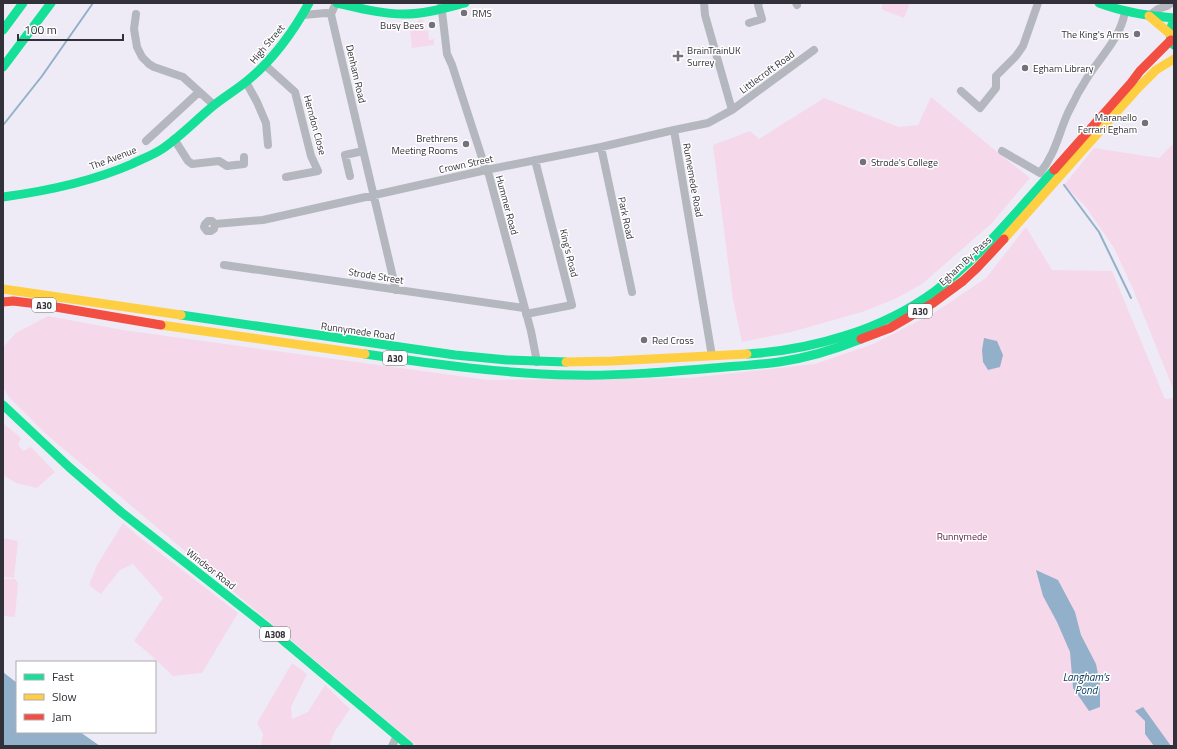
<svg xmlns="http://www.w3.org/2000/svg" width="1177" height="749" font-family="'Titillium Web',sans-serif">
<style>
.green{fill:#f6d8eb}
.water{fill:#93b0ca}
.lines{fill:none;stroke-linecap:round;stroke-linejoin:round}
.stream{stroke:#93b0ca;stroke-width:2}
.street{stroke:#b5b7bf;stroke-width:8}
.fast{stroke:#16e098;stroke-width:9}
.slow{stroke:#ffcf43;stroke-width:9}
.jam{stroke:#f24e42;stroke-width:9}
.poi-dot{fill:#74717a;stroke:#fff;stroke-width:1.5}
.labels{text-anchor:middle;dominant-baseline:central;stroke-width:3;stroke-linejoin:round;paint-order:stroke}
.shield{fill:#fff;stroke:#706e74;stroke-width:1}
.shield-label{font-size:9px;font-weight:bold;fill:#323038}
.poi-label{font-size:10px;fill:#323038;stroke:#fff;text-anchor:start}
.street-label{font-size:10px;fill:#323038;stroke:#fff}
.park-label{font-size:10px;fill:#5c2043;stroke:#fff}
.water-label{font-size:11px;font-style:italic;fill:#003758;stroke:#fff}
</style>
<rect width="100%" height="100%" fill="#eeebf6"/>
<path class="green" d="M 883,3 L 910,3 L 904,18 L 881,9 Z
M 423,19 L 425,31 L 428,31 L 429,40 L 434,39 L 434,45 L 412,48 L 410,29 L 418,29 L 418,20 Z
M 931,97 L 991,147 L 1030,178 L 991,224 L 922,284 L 895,299 L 862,312 L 791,332 L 742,342 L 733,300 L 713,145 L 750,131 L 759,139 L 824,98 L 899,127 L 918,125 Z
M 1174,143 L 1174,391 L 1133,289 L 1114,248 L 1086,207 L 1064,185 L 1094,148 L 1159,158 Z
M 1026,227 L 1052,270 L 1112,271 L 1165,399 L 1174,398 L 1174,746 L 417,746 L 47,435 L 8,396 L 3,387 L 3,348 L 4,346 L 16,333 L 48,316 L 123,330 L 488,380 L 690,378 L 815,364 L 873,344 L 934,313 L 986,278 Z
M 3,423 L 21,438 L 18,445 L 23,451 L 31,447 L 55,472 L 37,488 L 16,483 L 3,475 Z
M 123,523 L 138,536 L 238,613 L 202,673 L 173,676 L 152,656 L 134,641 L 163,598 L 133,564 L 120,570 L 101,594 L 89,585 L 97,565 Z
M 3,538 L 18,541 L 14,578 L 3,577 Z
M 3,579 L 15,579 L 18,583 L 15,617 L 3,616 Z
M 292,663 L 307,674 L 291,707 L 292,719 L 308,712 L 325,685 L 350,709 L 335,731 L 329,746 L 261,746 L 263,734 L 257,723 Z"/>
<path class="water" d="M 984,338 L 997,341 L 1003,355 L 1000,367 L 988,370 L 983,362 L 982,350 Z
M 1036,570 L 1058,580 L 1075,612 L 1081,635 L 1096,664 L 1100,684 L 1100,707 L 1089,711 L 1073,688 L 1070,652 L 1057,622 L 1043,596 Z
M 3,672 L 17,683 L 17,732 L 80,732 L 100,746 L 3,746 Z
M 1143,707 L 1171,746 L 1154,746 L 1145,734 L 1145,721 L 1135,711 Z"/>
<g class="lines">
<path class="stream" d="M 4,124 L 42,76 L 93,3
M 1064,185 L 1099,232 L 1131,298"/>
<path class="street" d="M 336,3 L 331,14 L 333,23 L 396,290
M 441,3 L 447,54 L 452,65 L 485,167 L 489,175 L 531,331 L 537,362
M 704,3 L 705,15 L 732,110 L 708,123 L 674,130 L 712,356
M 796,3 L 797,5
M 136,14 L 134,29 L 137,47 L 142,57 L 149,64 L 154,67 L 183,77 L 214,105
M 303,15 L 326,13 L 331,14
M 1149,16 L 1158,9 L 1167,6 L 1171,3
M 749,23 L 762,19 L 758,5 L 759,3
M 265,65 L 295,92 L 311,156 L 318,171 L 286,177
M 246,82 L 257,102 L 266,123 L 268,145
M 961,91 L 980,108 L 996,88 L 996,76 L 1016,56 L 1023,46 L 1038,3
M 732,110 L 814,50
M 174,139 L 188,161 L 192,164 L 219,161 L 227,166 L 244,164 L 244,157
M 146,141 L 199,92
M 601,147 L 632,292
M 1002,151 L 1040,173 C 1055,154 1058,136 1067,115 C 1070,108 1075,100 1078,93 C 1082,87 1085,81 1089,75 C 1103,54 1120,38 1125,12
M 350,176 L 345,155 L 363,151
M 215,224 L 214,229 L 211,231 L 207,231 L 204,227 L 205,224 L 208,221 L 212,221 L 215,224 L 263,220 L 486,170 L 601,147 L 674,130
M 224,265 L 524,308
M 526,314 L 572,305 L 535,160
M 392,746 L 397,736"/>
<path class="fast" d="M 337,3 C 359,8 382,14 404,14 C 425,14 445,8 465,3
M 1099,3 C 1123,12 1148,16 1174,18
M 1174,21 C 1169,29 1169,37 1174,45
M 3,30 L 23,3
M 3,67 L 51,3
M 3,197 C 47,191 91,182 132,164 C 142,159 153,155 162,149 C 180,137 196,120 213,106 C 224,97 236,90 247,81 C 273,60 293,32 309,3
M 181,315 L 455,355 L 507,360 L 566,362
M 365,354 C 434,364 504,374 573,375 C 620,376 667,372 713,368 C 735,366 757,365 779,362 C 806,358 836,349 861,339
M 747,354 C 812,350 882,330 935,291 C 980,257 1016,212 1054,170
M 3,405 L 69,467 L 121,512 L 266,626 L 409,746"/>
<path class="slow" d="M 1149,16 L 1169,33
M 1004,239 L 1138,88 L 1156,70 L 1174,59
M 3,289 L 181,315
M 161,325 L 365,354
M 566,362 L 612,361 L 747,354"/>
<path class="jam" d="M 1054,170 L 1131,83 L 1140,71 L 1171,40
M 3,302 L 13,301 L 38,304 L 161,325
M 861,339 L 890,328 L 933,303 L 963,281 L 977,268 L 1004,239"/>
</g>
<g class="poi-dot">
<circle cx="464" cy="13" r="4"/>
<circle cx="432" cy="25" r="4"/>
<circle cx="1137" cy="34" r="4"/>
<path d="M676 50h4v4h4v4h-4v4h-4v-4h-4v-4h4z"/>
<circle cx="1025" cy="68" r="4"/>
<circle cx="1145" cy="123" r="4"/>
<circle cx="466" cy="144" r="4"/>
<circle cx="863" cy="162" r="4"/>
<circle cx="644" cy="340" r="4"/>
</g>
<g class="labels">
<g class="shield">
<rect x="32" y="298" width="24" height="14" rx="3"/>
<rect x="908" y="304" width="24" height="14" rx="3"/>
<rect x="383" y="351" width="24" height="14" rx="3"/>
<rect x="260" y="627" width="30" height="14" rx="3"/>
</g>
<g class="shield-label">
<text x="44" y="305">A30</text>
<text x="920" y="311">A30</text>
<text x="395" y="358">A30</text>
<text x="275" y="634">A308</text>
</g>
<g class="poi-label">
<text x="472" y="13">RMS</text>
<text x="424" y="25" text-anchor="end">Busy Bees</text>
<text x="1129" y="34" text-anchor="end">The King's Arms</text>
<text x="687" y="50">BrainTrainUK<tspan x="687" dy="12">Surrey</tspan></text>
<text x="1033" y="68">Egham Library</text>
<text x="1137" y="117" text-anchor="end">Maranello<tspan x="1137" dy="12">Ferrari Egham</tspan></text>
<text x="458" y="138" text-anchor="end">Brethrens<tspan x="458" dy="12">Meeting Rooms</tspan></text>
<text x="871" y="162">Strode's College</text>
<text x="652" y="340">Red Cross</text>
</g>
<g class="street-label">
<text transform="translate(267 44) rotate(-50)">High Street</text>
<text transform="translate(767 72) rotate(-36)">Littlecroft Road</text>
<text transform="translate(356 74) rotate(77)">Denham Road</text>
<text transform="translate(315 125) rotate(75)">Herndon Close</text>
<text transform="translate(113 158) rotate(-21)">The Avenue</text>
<text transform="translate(466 164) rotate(-12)">Crown Street</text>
<text transform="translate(693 180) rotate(80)">Runnemede Road</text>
<text transform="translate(507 205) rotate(75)">Hummer Road</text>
<text transform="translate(626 218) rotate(78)">Park Road</text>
<text transform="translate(569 253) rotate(76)">King's Road</text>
<text transform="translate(965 261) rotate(-43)">Egham By-Pass</text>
<text transform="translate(376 276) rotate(9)">Strode Street</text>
<text transform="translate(358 331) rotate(8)">Runnymede Road</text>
<text transform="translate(211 569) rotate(38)">Windsor Road</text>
</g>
<g class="park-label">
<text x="962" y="536">Runnymede</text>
</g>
<g class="water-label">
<text x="1086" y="677">Langham's<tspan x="1086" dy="13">Pond</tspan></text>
</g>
</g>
<rect width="1177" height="749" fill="none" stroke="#323038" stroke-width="8"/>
<rect x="16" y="661" width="140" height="72" fill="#ffffff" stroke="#adacaf"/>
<rect x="24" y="674" width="20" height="6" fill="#16e098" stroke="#adacaf"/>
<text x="52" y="681" font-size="12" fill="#323038">Fast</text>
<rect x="24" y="694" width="20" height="6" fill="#ffcf43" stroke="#adacaf"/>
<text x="52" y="701" font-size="12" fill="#323038">Slow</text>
<rect x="24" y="714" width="20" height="6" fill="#f24e42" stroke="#adacaf"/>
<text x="52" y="721" font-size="12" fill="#323038">Jam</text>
<path d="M18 34v6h105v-6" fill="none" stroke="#323038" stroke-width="2"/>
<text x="24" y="34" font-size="12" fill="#323038" stroke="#ffffff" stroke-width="3" paint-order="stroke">100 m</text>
</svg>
